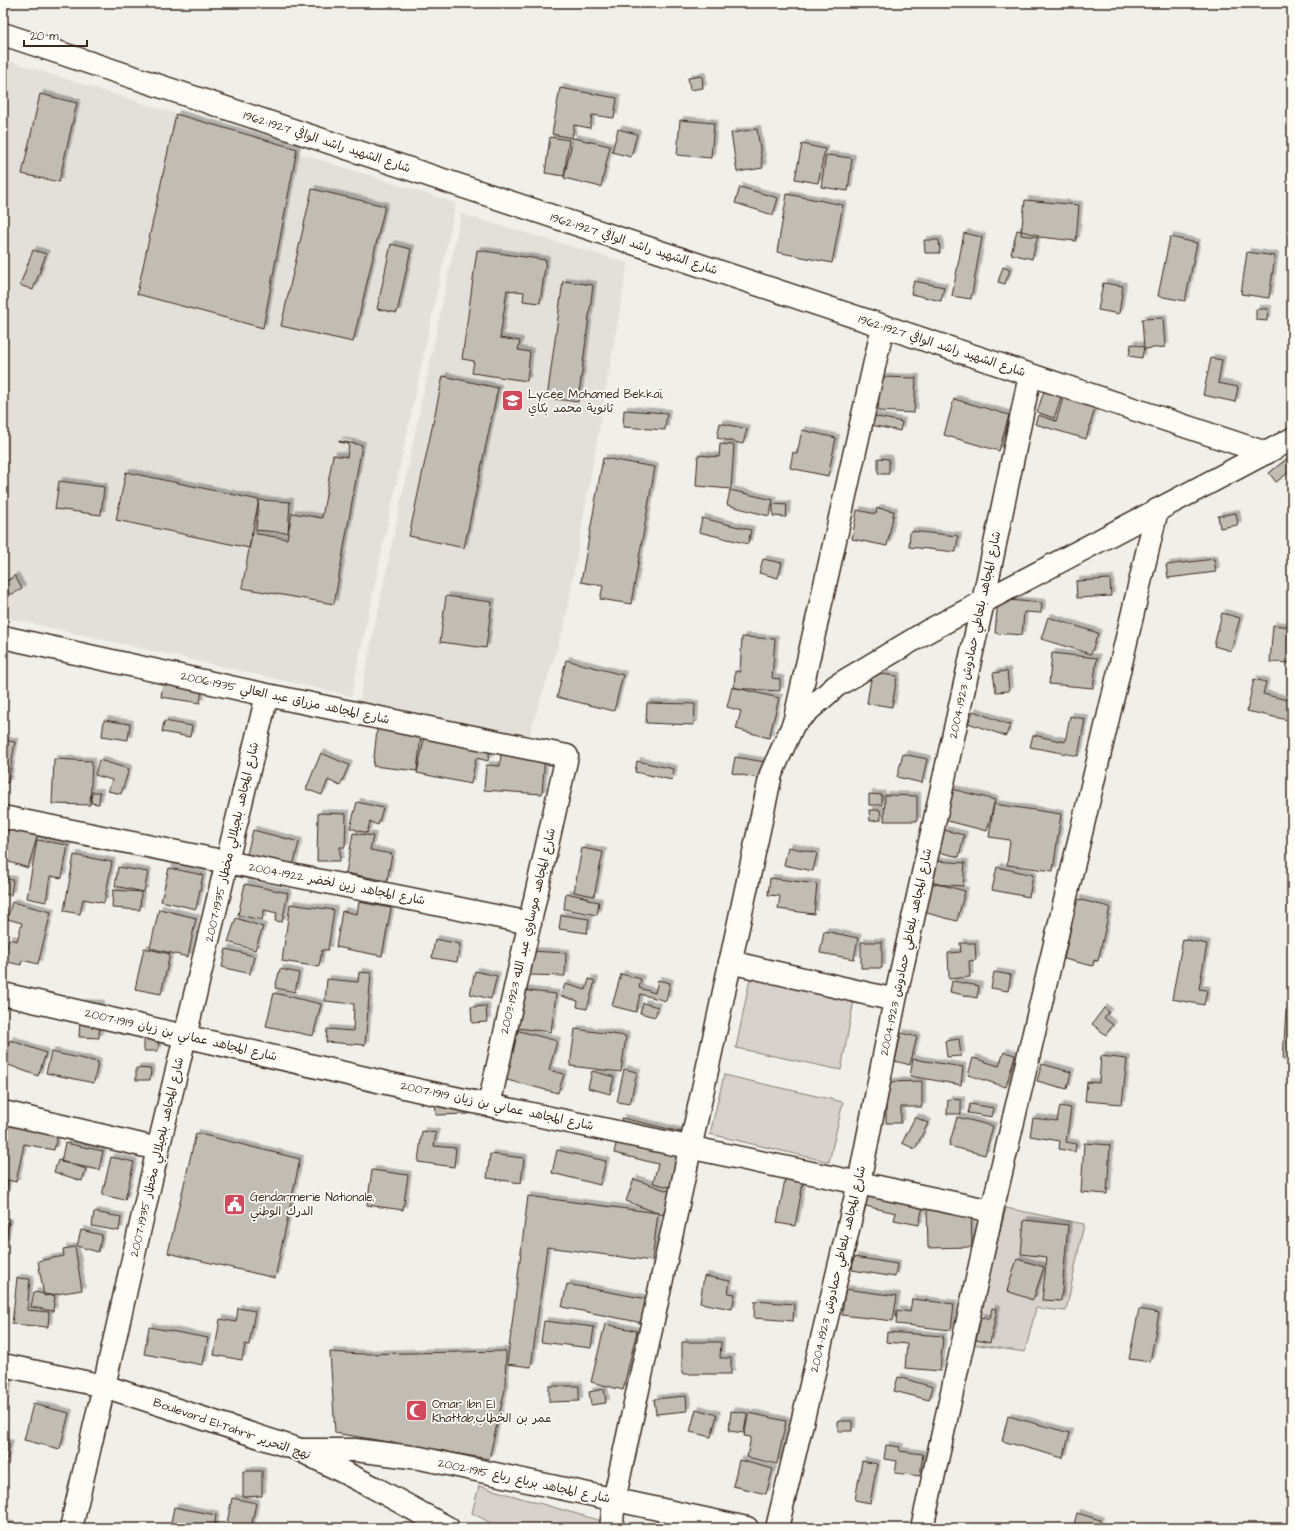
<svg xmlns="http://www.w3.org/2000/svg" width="1295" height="1531" font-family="'Architects Daughter','Playpen Sans Arabic',sans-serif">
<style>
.built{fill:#e3e0da}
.green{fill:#d7d2cc;stroke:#897e75}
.building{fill:#c1bcb4;stroke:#3b2a1e;filter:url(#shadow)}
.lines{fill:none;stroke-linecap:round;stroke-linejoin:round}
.minor-casing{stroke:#3b2a1e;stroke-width:25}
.major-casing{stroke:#3b2a1e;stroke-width:25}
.minor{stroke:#fdfcf7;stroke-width:22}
.major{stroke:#fdfcf7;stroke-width:22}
.labels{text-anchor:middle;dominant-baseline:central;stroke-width:3.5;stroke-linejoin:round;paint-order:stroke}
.street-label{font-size:12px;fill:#3b2a1e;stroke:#fdfcf7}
.poi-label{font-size:12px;fill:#3b2a1e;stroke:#fdfcf7;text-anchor:start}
</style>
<defs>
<filter id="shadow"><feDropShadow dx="3.5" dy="-3.5" stdDeviation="0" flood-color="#0004"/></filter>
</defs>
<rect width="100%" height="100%" fill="#f1efea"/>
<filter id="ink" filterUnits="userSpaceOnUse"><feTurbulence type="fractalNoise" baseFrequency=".025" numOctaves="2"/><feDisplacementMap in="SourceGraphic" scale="8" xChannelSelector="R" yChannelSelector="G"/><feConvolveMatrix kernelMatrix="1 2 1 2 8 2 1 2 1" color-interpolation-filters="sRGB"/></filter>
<g filter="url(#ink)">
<path class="built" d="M 3,59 L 456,203 L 351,696 L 3,617 Z
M 461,214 L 628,263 L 565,623 L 528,739 L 358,706 Z"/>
<path class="green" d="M 751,974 L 855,995 L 841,1070 L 736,1048 Z
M 724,1075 L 843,1102 L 829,1162 L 710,1134 Z
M 1006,1208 L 1084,1224 L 1066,1311 L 1036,1308 L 1025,1352 L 972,1344 Z
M 479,1486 L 605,1522 L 604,1528 L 500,1528 L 472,1513 Z"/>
<path class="building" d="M 702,76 L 703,88 L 690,90 L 688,78 Z
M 560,88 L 617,98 L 614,118 L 592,115 L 590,128 L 574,125 L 572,138 L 552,134 Z
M 40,94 L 77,103 L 59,182 L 22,174 Z
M 176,114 L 297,149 L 263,328 L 137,294 Z
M 680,120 L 714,123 L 711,158 L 677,155 Z
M 618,129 L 637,134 L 631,157 L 612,152 Z
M 757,129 L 763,168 L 737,172 L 731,133 Z
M 550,137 L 569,140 L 564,176 L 545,173 Z
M 573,138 L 610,146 L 601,187 L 564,178 Z
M 802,144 L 825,149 L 818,183 L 795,179 Z
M 826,155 L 852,158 L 848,191 L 821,187 Z
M 740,187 L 778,198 L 773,215 L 735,203 Z
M 312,189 L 385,206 L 353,342 L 281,326 Z
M 787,194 L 843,205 L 832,263 L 777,252 Z
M 1025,200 L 1079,205 L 1076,241 L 1021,235 Z
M 1017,230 L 1038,235 L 1032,259 L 1011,254 Z
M 964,233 L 982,237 L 971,299 L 952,296 Z
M 1170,237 L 1197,243 L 1185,301 L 1158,296 Z
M 924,240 L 939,240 L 940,253 L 925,253 Z
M 391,244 L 411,249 L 397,313 L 377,309 Z
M 33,250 L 46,254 L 33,290 L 20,285 Z
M 477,250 L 546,260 L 540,303 L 523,301 L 524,292 L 507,290 L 500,338 L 520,341 L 518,350 L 530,352 L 527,381 L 472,373 L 474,361 L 462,359 Z
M 1247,252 L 1275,256 L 1269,298 L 1241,294 Z
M 1003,267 L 1010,270 L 1005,284 L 998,282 Z
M 563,281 L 593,285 L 578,402 L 547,398 Z
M 914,281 L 944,287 L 941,301 L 911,294 Z
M 1103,283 L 1123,286 L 1119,314 L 1098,310 Z
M 1256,309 L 1268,309 L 1267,321 L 1256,320 Z
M 1163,318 L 1165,347 L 1144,349 L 1142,319 Z
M 1131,344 L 1144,347 L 1142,358 L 1129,356 Z
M 1211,358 L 1222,360 L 1218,383 L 1238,387 L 1235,402 L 1203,395 Z
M 443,376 L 498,388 L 464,548 L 409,536 Z
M 880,377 L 916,378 L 914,413 L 878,411 Z
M 1048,379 L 1065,385 L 1054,418 L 1037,412 Z
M 1065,392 L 1097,401 L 1086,439 L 1035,424 L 1038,415 L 1056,421 Z
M 954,399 L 1009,415 L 999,451 L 944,435 Z
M 624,410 L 667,413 L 665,430 L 623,427 Z
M 873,416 L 902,422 L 900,431 L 871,425 Z
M 720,423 L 747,429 L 743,444 L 717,438 Z
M 802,430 L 836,438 L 828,476 L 790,468 L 793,452 L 797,454 Z
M 339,441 L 362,445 L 334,604 L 242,588 L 252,533 L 287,539 L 292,513 L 322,518 L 333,455 L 347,457 L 349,444 L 339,442 Z
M 720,444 L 734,445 L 731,489 L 696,486 L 698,455 L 719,457 Z
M 603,458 L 655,467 L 631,604 L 600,599 L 603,586 L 581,582 Z
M 878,458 L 889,459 L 889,474 L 878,474 Z
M 1287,459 L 1292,466 L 1292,470 L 1276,482 L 1269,473 Z
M 126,472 L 259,500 L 249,548 L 116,520 Z
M 59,481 L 104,487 L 101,515 L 55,509 Z
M 730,490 L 773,500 L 769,516 L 727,505 Z
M 259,500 L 290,502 L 288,533 L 256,530 Z
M 773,504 L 787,505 L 786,517 L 773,516 Z
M 877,508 L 894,511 L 887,546 L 852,539 L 857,510 L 876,514 Z
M 1236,513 L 1238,525 L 1220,528 L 1218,516 Z
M 702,518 L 751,530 L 748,544 L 699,532 Z
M 910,531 L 958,536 L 956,552 L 909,547 Z
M 763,559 L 782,563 L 778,578 L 759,573 Z
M 1214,559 L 1216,572 L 1168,578 L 1166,565 Z
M 15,576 L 22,589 L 10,595 L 4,583 Z
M 1110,579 L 1111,596 L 1077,598 L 1076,581 Z
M 446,596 L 492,602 L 486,648 L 440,642 Z
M 998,599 L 1042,603 L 1041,613 L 1024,612 L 1022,635 L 995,633 Z
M 1222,613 L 1240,618 L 1231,651 L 1214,646 Z
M 1048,617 L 1098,633 L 1091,654 L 1041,639 Z
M 1273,625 L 1292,627 L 1292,663 L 1270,662 Z
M 742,637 L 775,639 L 772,678 L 780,679 L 780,691 L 734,688 L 735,671 L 740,672 Z
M 1052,653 L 1097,658 L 1093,688 L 1049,684 Z
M 566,660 L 623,675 L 614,711 L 557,697 Z
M 165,671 L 204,677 L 200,703 L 161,697 Z
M 1007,671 L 1009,691 L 996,692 L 993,673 Z
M 872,673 L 897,676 L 892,707 L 867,703 Z
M 1254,679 L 1266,682 L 1263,694 L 1291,701 L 1292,695 L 1292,721 L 1247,711 Z
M 732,687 L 779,698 L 769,738 L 736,729 L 741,711 L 727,707 Z
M 647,703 L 695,704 L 694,725 L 646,723 Z
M 973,711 L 1010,725 L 1006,736 L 968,723 Z
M 1070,716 L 1085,719 L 1078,756 L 1030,747 L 1033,735 L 1065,742 Z
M 104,720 L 130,724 L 128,740 L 102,736 Z
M 164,721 L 192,726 L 190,737 L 162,732 Z
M 378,721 L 422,726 L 417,771 L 373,766 Z
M 426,729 L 491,741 L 488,761 L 476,758 L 471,784 L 417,773 Z
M 3,740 L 15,742 L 8,783 L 3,782 Z
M 501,752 L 545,755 L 542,794 L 484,790 L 486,765 L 500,766 Z
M 321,753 L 349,765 L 340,786 L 328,780 L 322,795 L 306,789 Z
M 903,754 L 927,759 L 922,783 L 897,777 Z
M 735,757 L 765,762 L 762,779 L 732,773 Z
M 54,759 L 92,761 L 90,805 L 52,804 Z
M 99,760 L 129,769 L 121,794 L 108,791 L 112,780 L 95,775 Z
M 637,761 L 674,769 L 672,780 L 635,772 Z
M 952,789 L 995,800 L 987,831 L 944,820 Z
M 92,792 L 100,792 L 99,804 L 91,803 Z
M 869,794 L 882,795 L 882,805 L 869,805 Z
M 885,795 L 917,796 L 917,821 L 884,821 Z
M 357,802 L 383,808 L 378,825 L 370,822 L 367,833 L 350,828 Z
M 994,804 L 1061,814 L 1053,871 L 1007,865 L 1010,840 L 989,837 Z
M 869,810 L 880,810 L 881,820 L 870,821 Z
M 318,813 L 346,814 L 345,847 L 340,847 L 340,861 L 317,861 Z
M 9,821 L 39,830 L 28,868 L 3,860 L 3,841 Z
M 253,830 L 299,842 L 293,866 L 247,854 Z
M 944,830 L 964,835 L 959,857 L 938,852 Z
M 353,833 L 373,836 L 370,850 L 392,854 L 387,881 L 346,873 Z
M 37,840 L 68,845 L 62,878 L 50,876 L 46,902 L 27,898 Z
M 788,847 L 817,853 L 813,871 L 784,865 Z
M 582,848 L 603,852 L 594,896 L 574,892 Z
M 74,855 L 112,862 L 104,903 L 83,899 L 80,914 L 64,911 Z
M 934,861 L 965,863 L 963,886 L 932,884 Z
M 118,867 L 148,872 L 144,892 L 115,886 Z
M 997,867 L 1033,875 L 1029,897 L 992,890 Z
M 169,868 L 203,875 L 196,909 L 161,901 Z
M 770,878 L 817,884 L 814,914 L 778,909 L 780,896 L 768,895 Z
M 3,879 L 13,880 L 11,895 L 3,894 Z
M 931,882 L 965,891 L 957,921 L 923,912 Z
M 245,884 L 288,893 L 282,922 L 275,921 L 277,913 L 264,910 L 262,920 L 238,915 Z
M 113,890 L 141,892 L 140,910 L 112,908 Z
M 566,893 L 588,898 L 588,900 L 599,902 L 597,915 L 564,909 Z
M 1077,899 L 1110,907 L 1098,961 L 1094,960 L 1093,966 L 1064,959 Z
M 12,902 L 51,912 L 38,964 L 22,960 L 21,965 L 3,961 L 9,939 L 17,941 L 22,923 L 7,919 Z
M 359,902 L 391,908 L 382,956 L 336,947 L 342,911 L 357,914 Z
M 290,904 L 334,910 L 328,950 L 322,950 L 319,967 L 282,961 Z
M 159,909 L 196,918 L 188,957 L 150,948 Z
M 561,915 L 589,919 L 587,933 L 559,929 Z
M 236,918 L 263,927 L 255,950 L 228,942 Z
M 824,931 L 858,938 L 854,959 L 820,953 Z
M 435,939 L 460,944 L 457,962 L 432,958 Z
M 1183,939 L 1207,944 L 1199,989 L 1207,990 L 1204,1005 L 1172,999 Z
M 861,942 L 882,942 L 882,968 L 861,968 Z
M 960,943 L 975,943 L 976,960 L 969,961 L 970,977 L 949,979 L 948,953 L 961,952 Z
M 144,948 L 170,954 L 161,994 L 135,989 Z
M 226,949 L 254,956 L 250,974 L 222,967 Z
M 530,951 L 566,953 L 565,976 L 530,975 Z
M 280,969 L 299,973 L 295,992 L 275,988 Z
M 475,971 L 497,976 L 491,999 L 470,994 Z
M 359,972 L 371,973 L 365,1045 L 326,1042 L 327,1029 L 353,1031 L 354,1004 L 325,1001 L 327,979 L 358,982 Z
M 994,972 L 1011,975 L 1008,991 L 991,988 Z
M 621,974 L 641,979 L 639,988 L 655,993 L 658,980 L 670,983 L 666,1001 L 640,994 L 636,1012 L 612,1006 Z
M 589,979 L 595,981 L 587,1009 L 577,1007 L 578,1001 L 561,996 L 565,984 L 586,990 Z
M 952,981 L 979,986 L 977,998 L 950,992 Z
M 521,990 L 556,994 L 551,1032 L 517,1028 Z
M 274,993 L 321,1004 L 313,1036 L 266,1026 Z
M 81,1003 L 101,1004 L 99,1038 L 79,1037 Z
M 643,1003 L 658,1007 L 655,1017 L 640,1013 Z
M 486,1006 L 487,1022 L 472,1023 L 471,1007 Z
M 1104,1008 L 1109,1012 L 1104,1018 L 1113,1025 L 1106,1035 L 1092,1024 Z
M 1286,1010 L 1292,1010 L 1292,1060 L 1283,1059 Z
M 512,1029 L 557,1041 L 549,1070 L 564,1074 L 558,1093 L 499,1078 Z
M 575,1029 L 626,1036 L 621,1072 L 570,1066 Z
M 901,1033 L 917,1037 L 910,1065 L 895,1061 Z
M 144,1035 L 159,1035 L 158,1051 L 144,1051 Z
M 959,1039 L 961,1056 L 947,1057 L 945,1041 Z
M 10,1040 L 46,1053 L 38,1076 L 3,1063 Z
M 51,1052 L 98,1062 L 94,1083 L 46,1073 Z
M 1004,1052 L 1015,1055 L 1006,1087 L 968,1075 L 973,1058 L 999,1066 Z
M 1101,1056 L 1127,1059 L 1122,1104 L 1085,1101 L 1087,1082 L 1099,1083 Z
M 913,1059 L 963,1067 L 961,1085 L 910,1076 Z
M 1042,1064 L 1071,1072 L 1067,1089 L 1037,1081 Z
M 136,1068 L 151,1069 L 150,1080 L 136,1080 Z
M 624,1069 L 637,1072 L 630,1104 L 617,1102 Z
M 592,1071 L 614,1077 L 610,1094 L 588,1088 Z
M 922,1081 L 922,1107 L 901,1107 L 901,1123 L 886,1123 L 886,1082 Z
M 948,1099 L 961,1100 L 961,1114 L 947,1114 Z
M 435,1101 L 469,1101 L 469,1114 L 436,1115 Z
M 970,1104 L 994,1108 L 992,1117 L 968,1113 Z
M 1060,1106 L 1071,1108 L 1066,1142 L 1076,1144 L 1075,1152 L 1059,1149 L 1060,1141 L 1030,1136 L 1033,1118 L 1057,1121 Z
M 9,1115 L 58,1133 L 54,1150 L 24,1144 L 16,1182 L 8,1180 L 5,1197 L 3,1197 L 3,1148 Z
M 915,1117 L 928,1123 L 915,1149 L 902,1143 Z
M 957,1117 L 993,1126 L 985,1155 L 949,1146 Z
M 622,1118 L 686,1133 L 674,1188 L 653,1183 L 658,1164 L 614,1153 Z
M 422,1131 L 436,1133 L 434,1146 L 456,1148 L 454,1167 L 418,1162 Z
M 196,1133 L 300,1159 L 275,1278 L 168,1253 Z
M 65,1143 L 103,1151 L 99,1170 L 61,1162 Z
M 1084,1143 L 1110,1145 L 1107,1194 L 1081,1192 Z
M 557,1150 L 606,1161 L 600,1185 L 552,1173 Z
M 490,1154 L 524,1158 L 521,1183 L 487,1178 Z
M 111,1157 L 134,1162 L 125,1200 L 102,1195 Z
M 58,1160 L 86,1169 L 82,1181 L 54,1172 Z
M 372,1170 L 408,1175 L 403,1210 L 367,1205 Z
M 634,1179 L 671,1192 L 663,1215 L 626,1201 Z
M 785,1179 L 803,1183 L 795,1226 L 777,1223 Z
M 864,1193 L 923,1206 L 919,1225 L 894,1220 L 896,1213 L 861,1205 Z
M 528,1196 L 658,1213 L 652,1261 L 547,1247 L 531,1367 L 507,1364 Z
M 971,1207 L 972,1247 L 928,1248 L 927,1208 Z
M 94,1212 L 121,1217 L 119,1231 L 92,1226 Z
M 1024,1220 L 1068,1225 L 1061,1301 L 1042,1300 L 1047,1257 L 1021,1254 Z
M 3,1221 L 9,1223 L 5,1242 L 3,1241 Z
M 81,1230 L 102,1235 L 98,1252 L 77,1246 Z
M 75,1247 L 82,1290 L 44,1296 L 38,1261 L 64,1256 L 63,1249 Z
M 854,1257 L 897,1264 L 895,1277 L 852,1270 Z
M 1017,1259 L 1044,1267 L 1033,1300 L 1007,1291 Z
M 704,1276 L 730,1281 L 728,1293 L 735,1294 L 732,1309 L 700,1303 Z
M 17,1278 L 30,1279 L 27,1310 L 49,1312 L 48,1327 L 12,1324 Z
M 567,1284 L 647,1299 L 643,1323 L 562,1307 Z
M 845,1289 L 897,1296 L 893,1321 L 842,1315 Z
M 34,1292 L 55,1296 L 53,1311 L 31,1307 Z
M 912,1299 L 954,1304 L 951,1330 L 896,1324 L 897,1310 L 910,1312 Z
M 755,1301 L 794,1304 L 793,1321 L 754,1318 Z
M 238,1308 L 255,1311 L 249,1345 L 245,1344 L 242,1360 L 214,1355 L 220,1319 L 236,1322 Z
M 992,1308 L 997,1309 L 990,1343 L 976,1340 L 981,1317 L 990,1319 Z
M 1139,1309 L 1159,1313 L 1150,1362 L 1129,1359 Z
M 544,1321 L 594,1327 L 591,1348 L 541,1342 Z
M 605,1324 L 637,1331 L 623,1390 L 591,1382 Z
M 149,1327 L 208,1338 L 203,1365 L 144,1354 Z
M 887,1332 L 943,1336 L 940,1371 L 905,1368 L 907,1344 L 886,1342 Z
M 682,1342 L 721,1342 L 720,1358 L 731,1358 L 731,1374 L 682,1374 Z
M 506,1351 L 505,1389 L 489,1459 L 335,1433 L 330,1352 L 362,1354 Z
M 898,1377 L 933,1387 L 929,1400 L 894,1391 Z
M 3,1378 L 10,1380 L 3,1411 Z
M 549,1386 L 579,1386 L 579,1401 L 549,1402 Z
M 604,1389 L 606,1403 L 591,1405 L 589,1392 Z
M 686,1396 L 687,1411 L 656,1414 L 654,1399 Z
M 33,1404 L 69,1413 L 60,1449 L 24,1440 Z
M 696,1409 L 717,1415 L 711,1437 L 690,1432 Z
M 731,1411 L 747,1413 L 744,1433 L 729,1431 Z
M 749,1413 L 786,1421 L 777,1464 L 747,1457 L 751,1437 L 744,1436 Z
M 1008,1416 L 1070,1433 L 1063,1458 L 1002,1441 Z
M 838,1421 L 852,1421 L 852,1431 L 838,1431 Z
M 3,1442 L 10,1444 L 3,1472 Z
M 886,1445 L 900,1447 L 899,1451 L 923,1454 L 920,1476 L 895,1473 L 897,1461 L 884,1459 Z
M 739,1460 L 773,1469 L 766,1494 L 733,1486 Z
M 862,1461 L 877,1464 L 870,1503 L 855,1500 Z
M 243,1471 L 262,1471 L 262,1496 L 243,1497 Z
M 232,1498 L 256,1503 L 251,1528 L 226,1528 Z
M 174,1507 L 216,1515 L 214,1528 L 170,1528 Z
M 1077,1513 L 1100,1520 L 1098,1528 L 1073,1528 Z
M 3,1524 L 10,1525 L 10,1528 L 3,1528 Z
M 681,1524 L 732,1528 L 680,1528 Z"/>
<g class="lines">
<defs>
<path id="minor" d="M 3,34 L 1266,453
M 3,637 L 267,695 L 567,756 L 489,1105
M 794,723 L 883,326
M 3,817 L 530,923
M 730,962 L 895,1000
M 3,994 L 417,1090 L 992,1211
M 3,1112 L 158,1149
M 300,1450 L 355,1450 L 420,1458 L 747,1528
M 71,1528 L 104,1386 L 158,1149 L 267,695
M 777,1528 L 859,1183 L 895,1000 L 983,602 L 1030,375
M 922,1528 L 992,1211 L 1157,510"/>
<path id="major" d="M 3,1365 L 104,1386 L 300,1450 L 373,1487 L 448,1528
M 611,1528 L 615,1496 L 771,774 L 794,723 L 836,686 L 928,631 L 1292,439"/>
</defs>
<use href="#minor" class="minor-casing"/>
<use href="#major" class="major-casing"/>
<use href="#minor" class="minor"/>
<use href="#major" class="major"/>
</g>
</g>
<defs>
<symbol id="school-square" viewBox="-11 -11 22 22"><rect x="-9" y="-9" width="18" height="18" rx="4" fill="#d1495b" stroke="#fdfcf7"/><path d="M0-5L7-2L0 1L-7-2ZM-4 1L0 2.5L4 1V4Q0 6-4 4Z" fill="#fff"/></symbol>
<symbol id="civic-square" viewBox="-11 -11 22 22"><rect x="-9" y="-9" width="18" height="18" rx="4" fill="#d1495b" stroke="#fdfcf7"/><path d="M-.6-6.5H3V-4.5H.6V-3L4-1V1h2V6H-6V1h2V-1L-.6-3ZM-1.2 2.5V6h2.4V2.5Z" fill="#fff"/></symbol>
<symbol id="mosque-square" viewBox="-11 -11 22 22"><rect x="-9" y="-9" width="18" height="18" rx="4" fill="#d1495b" stroke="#fdfcf7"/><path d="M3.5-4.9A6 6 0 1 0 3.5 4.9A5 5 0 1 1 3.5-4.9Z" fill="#fff"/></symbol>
</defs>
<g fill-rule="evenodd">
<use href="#school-square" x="500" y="388" width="25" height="25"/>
<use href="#civic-square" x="222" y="1192" width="25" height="25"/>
<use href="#mosque-square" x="404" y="1398" width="25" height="25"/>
</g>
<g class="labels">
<g class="street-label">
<text transform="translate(327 142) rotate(18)">شارع الشهيد راشد الوافي 1927-1962</text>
<text transform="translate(634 244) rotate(18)">شارع الشهيد راشد الوافي 1927-1962</text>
<text transform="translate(942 346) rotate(18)">شارع الشهيد راشد الوافي 1927-1962</text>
<text transform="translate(975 635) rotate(-78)">شارع المجاهد بلعاطي حمادوش 1923-2004</text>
<text transform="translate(285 698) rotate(12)">شارع المجاهد مزراق عبد العالي 1935-2006</text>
<text transform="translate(232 842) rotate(-77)">شارع المجاهد بلجيلالي مخطار 1935-2007</text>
<text transform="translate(337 884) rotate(11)">شارع المجاهد زين لخضر 1922-2004</text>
<text transform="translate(528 931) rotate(-77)">شارع المجاهد موساوي عبد الله 1923-2003</text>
<text transform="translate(906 952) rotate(-78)">شارع المجاهد بلعاطي حمادوش 1923-2004</text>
<text transform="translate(181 1035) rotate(13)">شارع المجاهد عماني بن زيان 1919-2007</text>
<text transform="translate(497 1106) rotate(12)">شارع المجاهد عماني بن زيان 1919-2007</text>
<text transform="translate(157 1157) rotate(-77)">شارع المجاهد بلجيلالي مخطار 1935-2007</text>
<text transform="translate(838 1269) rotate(-77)">شارع المجاهد بلعاطي حمادوش 1923-2004</text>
<text transform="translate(232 1429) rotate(19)">Boulevard El-Tahrir نهج التحرير</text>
<text transform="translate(524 1481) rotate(12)">شار ع المجاهد برباع رباع 1915-2002</text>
</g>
<g class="poi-label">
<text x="528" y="394">Lycée Mohamed Bekkaï,<tspan x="528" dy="14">ثانوية محمد بكاي</tspan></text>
<text x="250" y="1197">Gendarmerie Nationale,<tspan x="250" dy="14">الدرك الوطني</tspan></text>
<text x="432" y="1404">Omar Ibn El<tspan x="432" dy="14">Khattab;عمر بن الخطاب</tspan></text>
</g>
</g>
<rect width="1295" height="1531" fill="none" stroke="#fdfcf7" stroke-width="16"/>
<rect x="8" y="8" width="1279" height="1515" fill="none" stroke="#3b2a1e" stroke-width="1.5" filter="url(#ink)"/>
<path d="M24 40v6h63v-6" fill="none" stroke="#3b2a1e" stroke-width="2"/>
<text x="30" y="40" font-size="12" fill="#3b2a1e" stroke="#fdfcf7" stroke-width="3" paint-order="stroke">20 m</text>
</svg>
